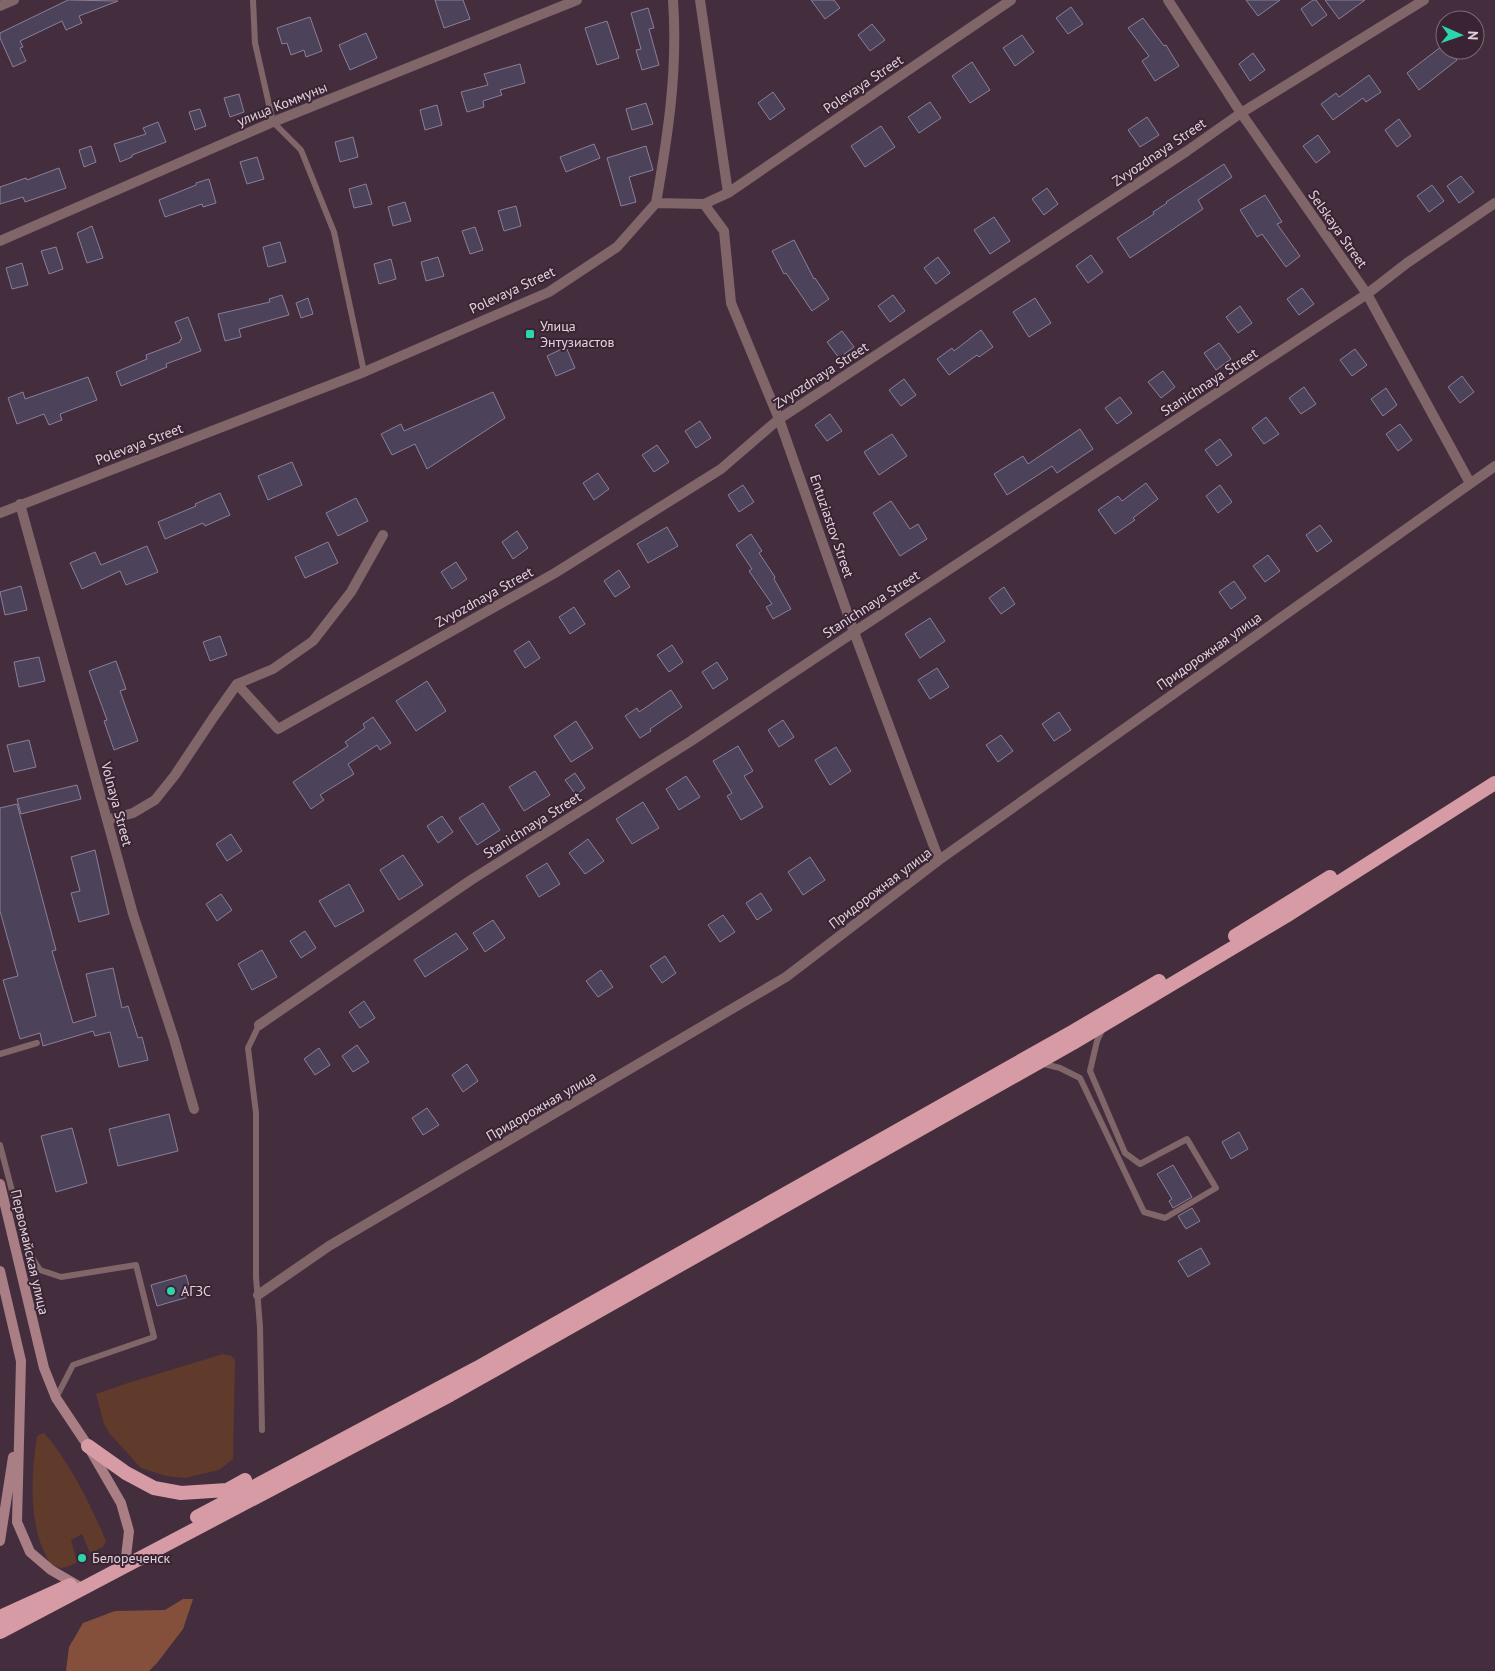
<svg xmlns="http://www.w3.org/2000/svg" width="1495" height="1671" font-family="'PT Sans',sans-serif">
<style>
.green{fill:#603a2b}
.forest{fill:#84503b}
.building{fill:#4c425a;stroke:#8a7f9a}
.lines{fill:none;stroke-linecap:round;stroke-linejoin:round}
.service{stroke:#806569;stroke-width:6}
.minor{stroke:#806569;stroke-width:10}
.secondary{stroke:#a97f85;stroke-width:10}
.trunk{stroke:#d69ba4;stroke-width:14}
.poi-dot{fill:#2cd5ab;stroke:#3a2434;stroke-width:2}
.labels{text-anchor:middle;dominant-baseline:central;stroke-width:4;stroke-linejoin:round;paint-order:stroke}
.street-label{font-size:14px;fill:#e0d2dc;stroke:#3a2434}
.poi-label{font-size:14px;fill:#e0d2dc;stroke:#3a2434;text-anchor:start}
</style>
<rect width="100%" height="100%" fill="#442e3e"/>
<path class="green" d="M 223,1354 L 231,1356 L 235,1360 L 233,1459 L 219,1470 L 185,1478 L 166,1476 L 141,1468 L 110,1434 L 104,1424 L 96,1394 L 128,1383 Z
M 44,1433 C 71,1464 90,1504 106,1541 L 103,1547 L 90,1553 L 82,1534 L 71,1540 L 77,1562 C 67,1569 61,1569 50,1565 C 46,1555 41,1546 38,1536 C 30,1503 32,1469 37,1436 Z"/>
<path class="forest" d="M 183,1599 L 193,1599 L 183,1629 L 157,1663 L 149,1671 L 66,1671 L 69,1647 L 83,1623 L 115,1611 L 165,1610 Z"/>
<path class="building" d="M 68,0 L 118,1 L 79,16 L 82,23 L 66,30 L 62,21 L 20,41 L 23,47 L 20,48 L 26,61 L 13,67 L 0,38 L 0,33 Z
M 435,0 L 463,0 L 470,19 L 444,28 Z
M 811,0 L 834,0 L 840,8 L 825,19 Z
M 1246,0 L 1280,0 L 1258,16 Z
M 1313,0 L 1316,0 L 1327,15 L 1312,26 L 1301,9 Z
M 1325,0 L 1365,0 L 1339,19 Z
M 1071,7 L 1083,24 L 1068,34 L 1056,18 Z
M 648,8 L 654,28 L 649,29 L 659,65 L 642,70 L 636,50 L 641,49 L 631,13 Z
M 310,17 L 322,51 L 306,57 L 304,50 L 291,55 L 287,43 L 282,44 L 277,28 Z
M 1143,18 L 1164,46 L 1166,45 L 1179,66 L 1155,81 L 1142,61 L 1149,56 L 1128,28 Z
M 607,21 L 619,58 L 597,65 L 585,28 Z
M 872,24 L 885,40 L 870,51 L 858,35 Z
M 366,33 L 377,58 L 350,70 L 339,45 Z
M 1022,35 L 1034,52 L 1015,66 L 1003,48 Z
M 1442,46 L 1445,46 L 1445,50 L 1449,50 L 1457,60 L 1419,90 L 1407,73 Z
M 1253,53 L 1265,70 L 1250,81 L 1239,64 Z
M 972,62 L 990,90 L 970,103 L 952,76 Z
M 520,64 L 525,83 L 500,90 L 502,95 L 483,101 L 484,107 L 467,112 L 461,92 L 488,85 L 484,74 Z
M 1369,75 L 1381,92 L 1366,102 L 1363,98 L 1333,120 L 1321,104 L 1336,93 L 1339,97 Z
M 773,92 L 785,109 L 770,120 L 758,103 Z
M 239,94 L 244,112 L 230,117 L 224,98 Z
M 930,102 L 941,118 L 919,133 L 908,117 Z
M 646,103 L 653,124 L 632,130 L 626,109 Z
M 437,105 L 442,125 L 425,130 L 420,110 Z
M 200,109 L 206,126 L 195,130 L 189,112 Z
M 1147,117 L 1159,135 L 1140,147 L 1128,130 Z
M 1399,119 L 1411,136 L 1397,147 L 1385,130 Z
M 158,122 L 166,142 L 132,155 L 132,157 L 120,162 L 114,144 L 146,134 L 143,128 Z
M 881,126 L 895,147 L 865,167 L 851,146 Z
M 1318,135 L 1330,152 L 1316,163 L 1303,146 Z
M 353,137 L 358,157 L 340,162 L 335,142 Z
M 594,144 L 600,158 L 566,172 L 560,157 Z
M 91,146 L 96,162 L 84,167 L 79,150 Z
M 646,146 L 653,170 L 629,177 L 636,202 L 621,206 L 607,158 Z
M 257,157 L 264,179 L 247,184 L 240,162 Z
M 1224,164 L 1232,177 L 1198,200 L 1203,209 L 1130,258 L 1117,238 L 1154,214 L 1153,212 L 1167,203 L 1166,202 Z
M 59,168 L 66,188 L 25,202 L 23,197 L 0,204 L 0,187 L 26,178 L 27,180 Z
M 1461,176 L 1474,192 L 1459,203 L 1447,186 Z
M 209,179 L 216,203 L 203,207 L 202,204 L 165,217 L 159,200 L 196,185 L 196,183 Z
M 366,184 L 372,204 L 354,208 L 349,189 Z
M 1432,185 L 1444,201 L 1429,212 L 1417,196 Z
M 1047,188 L 1058,204 L 1044,215 L 1032,199 Z
M 1265,195 L 1282,222 L 1277,224 L 1300,256 L 1286,267 L 1262,234 L 1257,237 L 1240,210 Z
M 405,202 L 411,221 L 393,226 L 388,207 Z
M 516,206 L 521,226 L 504,231 L 498,211 Z
M 994,217 L 1010,241 L 990,254 L 974,230 Z
M 92,226 L 103,258 L 87,263 L 77,233 Z
M 475,227 L 483,250 L 470,254 L 462,231 Z
M 794,240 L 814,279 L 815,278 L 829,299 L 812,311 L 786,273 L 784,274 L 772,251 Z
M 280,242 L 286,262 L 268,267 L 263,247 Z
M 56,247 L 63,269 L 49,274 L 41,251 Z
M 1091,255 L 1103,272 L 1088,283 L 1076,266 Z
M 438,257 L 444,276 L 426,281 L 421,262 Z
M 938,257 L 950,273 L 936,284 L 924,268 Z
M 391,259 L 396,279 L 379,284 L 374,264 Z
M 22,263 L 28,285 L 12,289 L 6,268 Z
M 1302,288 L 1314,304 L 1299,315 L 1287,299 Z
M 282,295 L 289,315 L 239,329 L 241,337 L 225,341 L 218,314 L 270,302 L 269,299 Z
M 893,295 L 905,311 L 890,322 L 878,306 Z
M 308,298 L 313,314 L 301,318 L 296,303 Z
M 1035,298 L 1051,323 L 1029,337 L 1013,312 Z
M 1240,306 L 1252,323 L 1238,333 L 1226,317 Z
M 188,317 L 201,351 L 166,364 L 167,367 L 121,386 L 116,372 L 147,359 L 146,355 L 180,342 L 180,340 L 182,339 L 175,322 Z
M 981,330 L 993,347 L 979,357 L 977,355 L 949,375 L 937,359 L 952,348 L 954,351 Z
M 842,331 L 854,347 L 839,358 L 827,342 Z
M 1219,343 L 1231,359 L 1216,370 L 1204,353 Z
M 566,347 L 575,368 L 556,376 L 547,356 Z
M 1355,349 L 1367,365 L 1352,376 L 1340,360 Z
M 1163,371 L 1175,387 L 1161,398 L 1148,382 Z
M 1462,376 L 1474,392 L 1460,403 L 1448,387 Z
M 88,377 L 97,400 L 60,414 L 62,420 L 49,425 L 44,414 L 17,424 L 8,398 L 23,392 L 25,399 Z
M 904,379 L 916,395 L 901,406 L 889,390 Z
M 1304,387 L 1316,404 L 1301,414 L 1289,398 Z
M 1386,388 L 1397,405 L 1383,416 L 1371,399 Z
M 493,392 L 505,418 L 427,469 L 415,444 L 392,455 L 381,434 L 401,424 L 404,431 Z
M 1120,397 L 1132,413 L 1117,424 L 1105,408 Z
M 830,414 L 842,431 L 827,441 L 815,425 Z
M 1266,417 L 1279,434 L 1264,444 L 1252,428 Z
M 700,421 L 711,438 L 696,448 L 685,431 Z
M 1400,424 L 1412,440 L 1398,451 L 1386,434 Z
M 1080,429 L 1093,449 L 1057,473 L 1052,466 L 1007,495 L 994,474 L 1023,456 L 1028,464 Z
M 892,434 L 907,456 L 879,475 L 864,452 Z
M 1220,439 L 1232,455 L 1217,466 L 1205,450 Z
M 657,445 L 669,462 L 654,472 L 642,455 Z
M 292,462 L 302,485 L 268,500 L 258,476 Z
M 598,473 L 609,489 L 594,500 L 583,483 Z
M 1146,483 L 1158,499 L 1133,518 L 1135,520 L 1115,534 L 1098,510 L 1118,496 L 1122,501 Z
M 743,485 L 754,502 L 739,512 L 728,495 Z
M 1220,485 L 1232,502 L 1218,513 L 1206,496 Z
M 220,493 L 230,515 L 205,526 L 203,523 L 165,539 L 158,522 L 196,506 L 195,504 Z
M 356,498 L 368,521 L 338,536 L 326,513 Z
M 891,501 L 910,529 L 918,524 L 927,539 L 900,556 L 873,513 Z
M 1320,525 L 1332,541 L 1317,552 L 1306,535 Z
M 667,527 L 678,546 L 648,563 L 637,544 Z
M 517,531 L 528,548 L 513,559 L 502,542 Z
M 751,534 L 762,551 L 759,553 L 775,577 L 774,579 L 791,609 L 773,619 L 766,607 L 772,604 L 749,571 L 752,569 L 736,545 Z
M 328,542 L 338,563 L 305,578 L 295,557 Z
M 147,546 L 158,572 L 126,585 L 120,571 L 82,589 L 70,563 L 95,552 L 101,565 Z
M 1268,555 L 1280,571 L 1265,582 L 1253,566 Z
M 456,562 L 467,579 L 452,589 L 441,572 Z
M 619,570 L 630,587 L 615,597 L 604,581 Z
M 1234,581 L 1246,598 L 1231,609 L 1219,592 Z
M 21,586 L 27,610 L 5,615 L 0,592 Z
M 1004,587 L 1015,604 L 1001,614 L 989,598 Z
M 574,607 L 585,624 L 570,634 L 559,617 Z
M 930,618 L 945,641 L 920,658 L 905,634 Z
M 220,636 L 227,655 L 210,661 L 203,642 Z
M 529,641 L 540,658 L 525,668 L 514,651 Z
M 672,645 L 683,662 L 669,672 L 657,655 Z
M 39,657 L 45,681 L 19,687 L 14,662 Z
M 116,661 L 126,689 L 120,691 L 138,741 L 114,750 L 104,721 L 107,720 L 89,671 Z
M 717,662 L 728,679 L 713,689 L 702,672 Z
M 937,668 L 949,687 L 930,699 L 918,680 Z
M 427,681 L 446,711 L 416,731 L 396,701 Z
M 671,690 L 682,707 L 650,729 L 651,731 L 640,738 L 625,716 L 637,708 L 639,712 Z
M 1059,712 L 1071,730 L 1054,741 L 1042,724 Z
M 373,717 L 391,743 L 380,750 L 377,745 L 348,764 L 354,774 L 320,795 L 324,800 L 311,809 L 293,782 L 348,746 L 345,742 L 365,728 L 363,724 Z
M 783,720 L 794,737 L 779,747 L 768,730 Z
M 576,721 L 593,748 L 571,762 L 554,736 Z
M 1001,735 L 1013,751 L 998,762 L 986,745 Z
M 29,740 L 36,767 L 14,772 L 7,745 Z
M 738,746 L 753,771 L 744,776 L 763,807 L 741,820 L 727,796 L 732,793 L 713,761 Z
M 836,747 L 851,771 L 830,785 L 815,760 Z
M 535,771 L 550,795 L 524,811 L 509,787 Z
M 575,773 L 585,788 L 576,795 L 565,780 Z
M 686,776 L 700,797 L 679,810 L 666,789 Z
M 77,785 L 81,799 L 21,814 L 17,799 Z
M 643,802 L 659,828 L 632,844 L 616,819 Z
M 483,803 L 500,830 L 477,845 L 459,818 Z
M 17,804 L 56,950 L 52,951 L 73,1023 L 96,1016 L 86,974 L 113,968 L 122,1008 L 128,1006 L 138,1038 L 142,1037 L 148,1060 L 119,1067 L 110,1032 L 95,1036 L 93,1031 L 43,1046 L 40,1033 L 20,1039 L 3,980 L 18,976 L 0,911 L 0,808 Z
M 442,816 L 453,832 L 438,843 L 427,826 Z
M 231,834 L 242,851 L 227,861 L 216,844 Z
M 588,839 L 604,861 L 585,874 L 569,853 Z
M 95,850 L 109,914 L 79,922 L 71,893 L 80,891 L 71,857 Z
M 403,855 L 423,885 L 399,900 L 380,870 Z
M 810,857 L 825,880 L 803,895 L 788,872 Z
M 547,863 L 560,884 L 539,897 L 526,876 Z
M 349,884 L 364,911 L 335,927 L 319,901 Z
M 761,893 L 772,910 L 757,920 L 746,903 Z
M 221,894 L 232,910 L 217,921 L 206,904 Z
M 723,915 L 735,932 L 720,942 L 708,925 Z
M 493,920 L 505,938 L 485,952 L 473,933 Z
M 305,931 L 316,948 L 301,958 L 290,941 Z
M 456,933 L 468,949 L 425,977 L 414,960 Z
M 262,950 L 277,977 L 252,990 L 238,964 Z
M 665,956 L 676,973 L 662,983 L 650,966 Z
M 601,970 L 613,987 L 598,997 L 586,981 Z
M 364,1001 L 375,1018 L 360,1028 L 349,1012 Z
M 357,1045 L 369,1062 L 353,1072 L 342,1056 Z
M 319,1048 L 330,1065 L 315,1075 L 304,1059 Z
M 467,1064 L 478,1081 L 463,1092 L 452,1075 Z
M 427,1108 L 439,1125 L 423,1135 L 412,1118 Z
M 169,1114 L 178,1151 L 118,1166 L 109,1129 Z
M 72,1128 L 87,1183 L 56,1192 L 41,1136 Z
M 1239,1132 L 1248,1149 L 1231,1159 L 1222,1142 Z
M 1173,1165 L 1192,1197 L 1173,1208 L 1169,1201 L 1172,1199 L 1157,1174 Z
M 1192,1208 L 1200,1221 L 1186,1229 L 1178,1216 Z
M 1201,1248 L 1210,1264 L 1188,1277 L 1178,1261 Z
M 186,1275 L 192,1296 L 157,1306 L 151,1285 Z"/>
<g class="lines">
<path class="service" d="M 253,0 L 255,43 L 273,122 L 301,150 L 334,232 L 364,372
M 259,1025 L 248,1048 L 256,1113 L 256,1277 L 260,1327 L 262,1430
M 0,1054 L 37,1043
M 1040,1063 L 1060,1068 L 1080,1078 L 1144,1212 L 1165,1218 L 1216,1188 L 1187,1139 L 1140,1164 L 1125,1153 L 1090,1071 L 1097,1041 L 1103,1028
M 0,1145 L 28,1252 L 40,1270 L 61,1277 L 136,1265 L 154,1337 L 73,1365 L 56,1398"/>
<path class="minor" d="M 700,0 L 728,193
M 1168,0 L 1241,113 L 1367,294 L 1470,483
M 0,6 L 14,0
M 656,203 C 668,135 678,70 673,0
M 704,204 L 724,231 L 731,303 L 779,419 L 854,632 L 939,860
M 0,241 L 273,122 L 577,0
M 20,504 L 133,914 L 174,1039 L 194,1109
M 0,513 L 364,372 L 549,292 L 617,247 L 656,203 L 704,204 L 728,193 L 1011,0
M 237,684 L 278,729 L 555,573 L 721,469 L 779,419 L 1187,151 L 1241,113 L 1424,0
M 107,820 L 133,813 L 155,800 L 175,775 L 213,718 L 237,684 L 273,669 L 313,641 L 351,592 L 383,535
M 259,1025 L 471,880 L 691,741 L 854,632 L 1367,294 L 1407,263 L 1495,203
M 258,1295 L 329,1246 L 786,977 L 939,860 L 1495,466"/>
<path class="secondary" d="M 0,1184 L 44,1368 L 56,1398 L 88,1446 L 121,1503 L 129,1531 L 126,1557 L 121,1568
M 0,1271 L 21,1361 L 17,1522 L 30,1552 L 51,1570 L 77,1585
M 0,1541 L 13,1457"/>
<path class="trunk" d="M 1235,936 L 1330,877
M 88,1446 L 126,1473 L 154,1488 L 181,1493 L 227,1490 L 245,1480
M 197,1517 L 477,1368 L 1072,1032 L 1159,981
M 0,1617 L 70,1585
M 0,1632 L 450,1395 L 1073,1043 L 1286,916 L 1495,783"/>
</g>
<g class="poi-dot">
<rect x="525" y="329" width="10" height="10" rx="2.5"/>
<circle cx="171" cy="1291" r="5"/>
<circle cx="82" cy="1558" r="5"/>
</g>
<g class="labels">
<g class="street-label">
<text transform="translate(863 84) rotate(-34)">Polevaya Street</text>
<text transform="translate(282 104) rotate(-22)">улица Коммуны</text>
<text transform="translate(1159 152) rotate(-34)">Zvyozdnaya Street</text>
<text transform="translate(1338 229) rotate(55)">Selskaya Street</text>
<text transform="translate(512 290) rotate(-25)">Polevaya Street</text>
<text transform="translate(821 375) rotate(-33)">Zvyozdnaya Street</text>
<text transform="translate(1209 382) rotate(-33)">Stanichnaya Street</text>
<text transform="translate(139 444) rotate(-21)">Polevaya Street</text>
<text transform="translate(832 526) rotate(71)">Entuziastov Street</text>
<text transform="translate(484 597) rotate(-29)">Zvyozdnaya Street</text>
<text transform="translate(871 604) rotate(-33)">Stanichnaya Street</text>
<text transform="translate(1209 651) rotate(-35)">Придорожная улица</text>
<text transform="translate(117 804) rotate(75)">Volnaya Street</text>
<text transform="translate(532 825) rotate(-32)">Stanichnaya Street</text>
<text transform="translate(880 888) rotate(-37)">Придорожная улица</text>
<text transform="translate(541 1106) rotate(-30)">Придорожная улица</text>
<text transform="translate(30 1252) rotate(77)">Первомайская улица</text>
</g>
<g class="poi-label">
<text x="540" y="326">Улица<tspan x="540" dy="16">Энтузиастов</tspan></text>
<text x="181" y="1291">АГЗС</text>
<text x="92" y="1558">Белореченск</text>
</g>
</g>
<g transform="translate(1460 35) rotate(92)"><circle r="24" fill="#3a2434" stroke="#7c6a77"/>
<path d="M0-4L9 19L0 12L-9 19Z" fill="#2cd5ab"/>
<text y="-8" font-size="14" font-weight="bold" text-anchor="middle" fill="#e0d2dc">N</text>
</g>
</svg>
